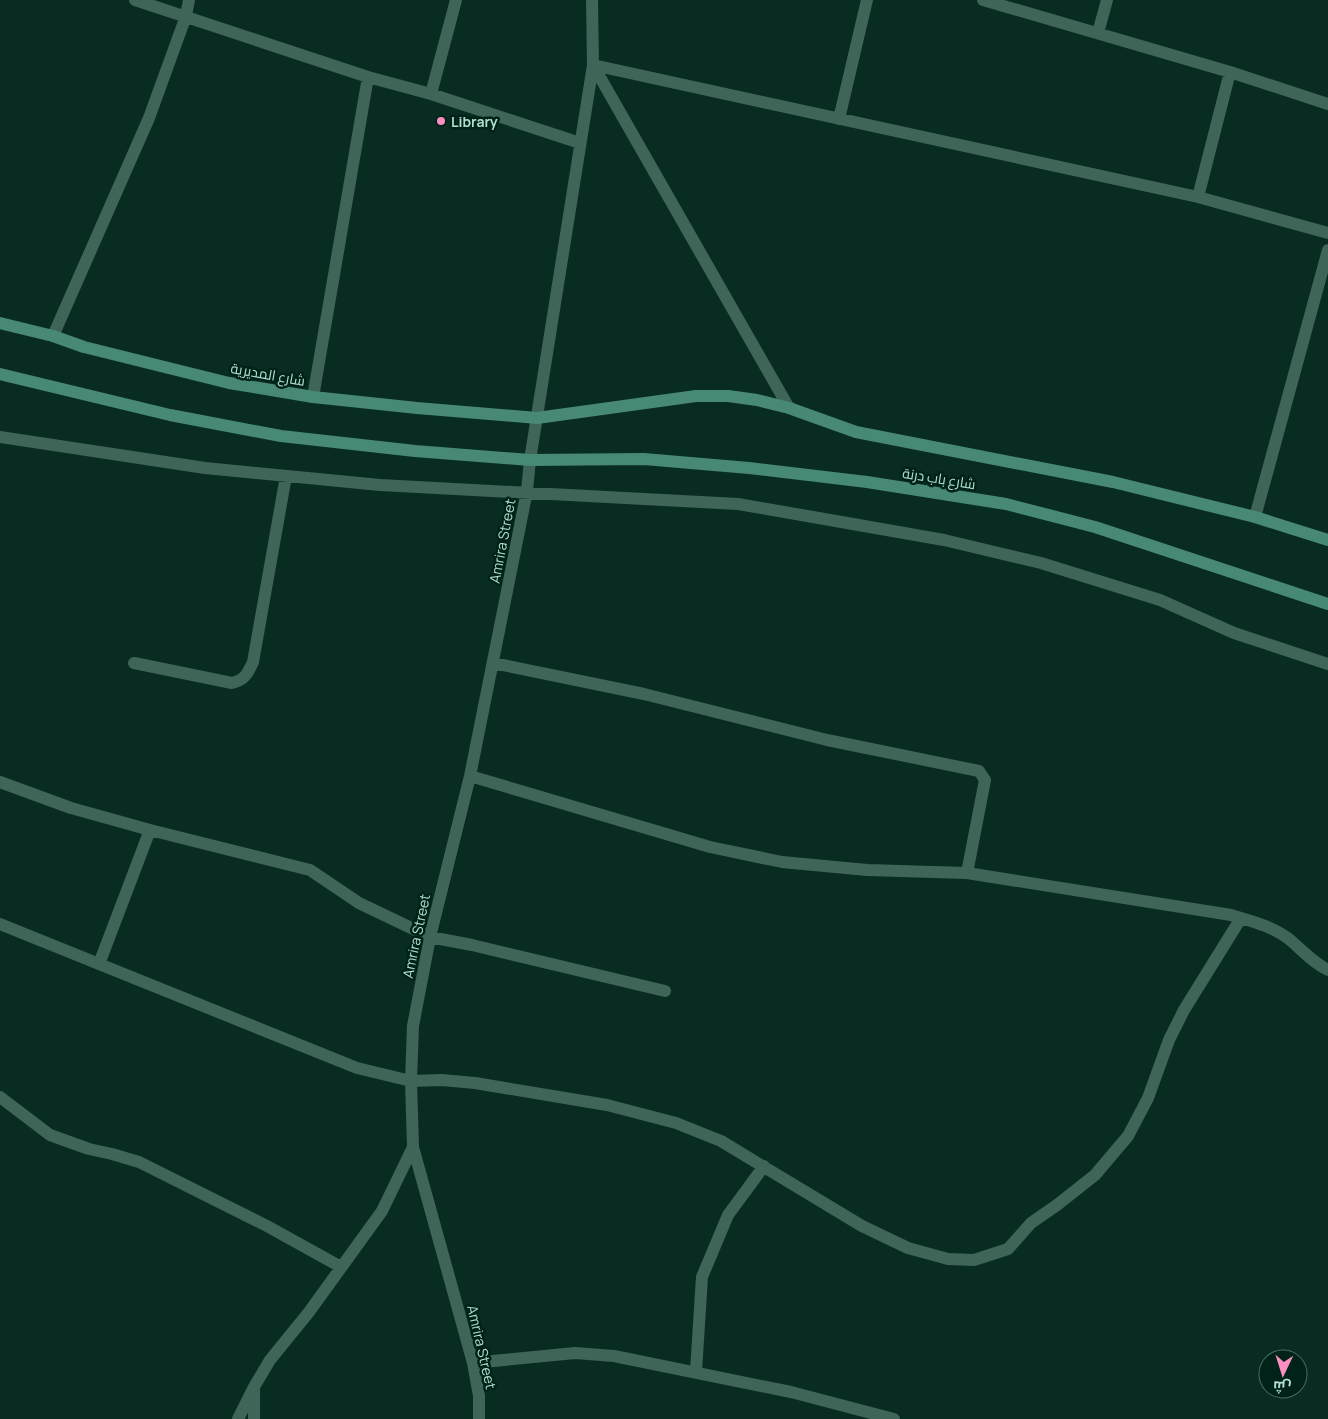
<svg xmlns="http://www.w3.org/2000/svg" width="1328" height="1419" font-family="Manrope,Cairo,sans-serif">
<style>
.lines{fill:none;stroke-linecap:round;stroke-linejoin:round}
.street{stroke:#3e6558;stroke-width:12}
.secondary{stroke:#488975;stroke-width:12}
.poi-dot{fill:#fc8fc2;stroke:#002219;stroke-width:2}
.labels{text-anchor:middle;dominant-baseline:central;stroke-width:5;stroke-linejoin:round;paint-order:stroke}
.poi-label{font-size:14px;font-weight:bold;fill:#b0e0cf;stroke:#002219;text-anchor:start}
.street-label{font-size:14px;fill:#b0e0cf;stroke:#002219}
</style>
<rect width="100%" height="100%" fill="#092c22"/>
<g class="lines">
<path class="street" d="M 135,0 L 368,77 L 431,94 L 580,143
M 983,0 L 1230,72 L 1328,104
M 1098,33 L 1107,0
M 593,65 L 1198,197 L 1328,233
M 593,65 L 789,408
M 431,94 L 456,0
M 839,119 L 867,0
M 1198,197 L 1230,72
M 53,336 L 149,118 L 186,16 L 189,0
M 313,397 L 368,77
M 0,437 L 205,468 L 380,485 L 738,504 L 830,520 L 944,540 L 1041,563 L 1160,600 L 1234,633 L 1328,664
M 1255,517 L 1328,250
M 134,663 L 232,683 C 245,680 248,673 253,662 L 286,476
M 493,663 L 644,694 L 827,740 L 979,771 L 985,780 L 967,873
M 470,776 L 710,847 L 782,862 L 867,870 L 967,873 L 1231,915 C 1251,921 1272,926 1289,939 C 1302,950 1312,962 1328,970
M 0,782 L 71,808 L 150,830 L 310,870 L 359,903 L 430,937 L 472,945 L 665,991
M 0,924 L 357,1068 L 411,1081 L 442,1080 L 475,1083 L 607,1105 L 676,1123 L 721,1141 L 862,1226 L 908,1248 L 948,1259 L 974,1260 L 1008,1249 L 1031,1223 L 1057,1205 L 1095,1175 L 1128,1136 L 1148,1098 L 1169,1040 L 1184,1010 L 1241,918
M 99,964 L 150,830
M 0,1097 L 50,1135 L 89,1149 L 112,1154 L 139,1162 L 267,1226 L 341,1267
M 473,1363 L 575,1353 L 614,1356 L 791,1392 L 894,1419
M 696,1371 L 702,1277 L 728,1215 L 764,1166
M 254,1389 L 254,1419
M 238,1419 L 254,1387 L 270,1360 L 309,1312 L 382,1211 L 413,1147
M 479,1419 L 479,1396 L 473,1363 L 413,1147 L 411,1081 L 413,1026 L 430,937 L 470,776 L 527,491 L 530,460 L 593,65 L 592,0"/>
<path class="secondary" d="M 0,323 L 53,336 L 84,347 L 229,383 L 313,397 L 417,408 L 537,418 L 696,396 L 728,396 L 757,400 L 789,408 L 856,432 L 1113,482 L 1255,517 L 1328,540
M 0,374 L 170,415 L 281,436 L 415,451 L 530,460 L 644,459 L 749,468 L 867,482 L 1006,504 L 1095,527 L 1328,604"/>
</g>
<circle class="poi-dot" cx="441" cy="121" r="5"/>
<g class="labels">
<g class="poi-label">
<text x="451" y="121">Library</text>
</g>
<g class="street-label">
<text transform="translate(268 374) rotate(10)">شارع المديرية</text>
<text transform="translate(939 478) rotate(9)">شارع باب درنة</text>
<text transform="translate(502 541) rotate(-79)">Amrira Street</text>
<text transform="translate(416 936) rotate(-78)">Amrira Street</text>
<text transform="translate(482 1347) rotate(77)">Amrira Street</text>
</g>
</g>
<g transform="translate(1283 1374) rotate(184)"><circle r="24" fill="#002219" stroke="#466e62"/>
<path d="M0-4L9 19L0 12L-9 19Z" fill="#fc8fc2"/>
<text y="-8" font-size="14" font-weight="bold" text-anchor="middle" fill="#b0e0cf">ش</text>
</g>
</svg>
